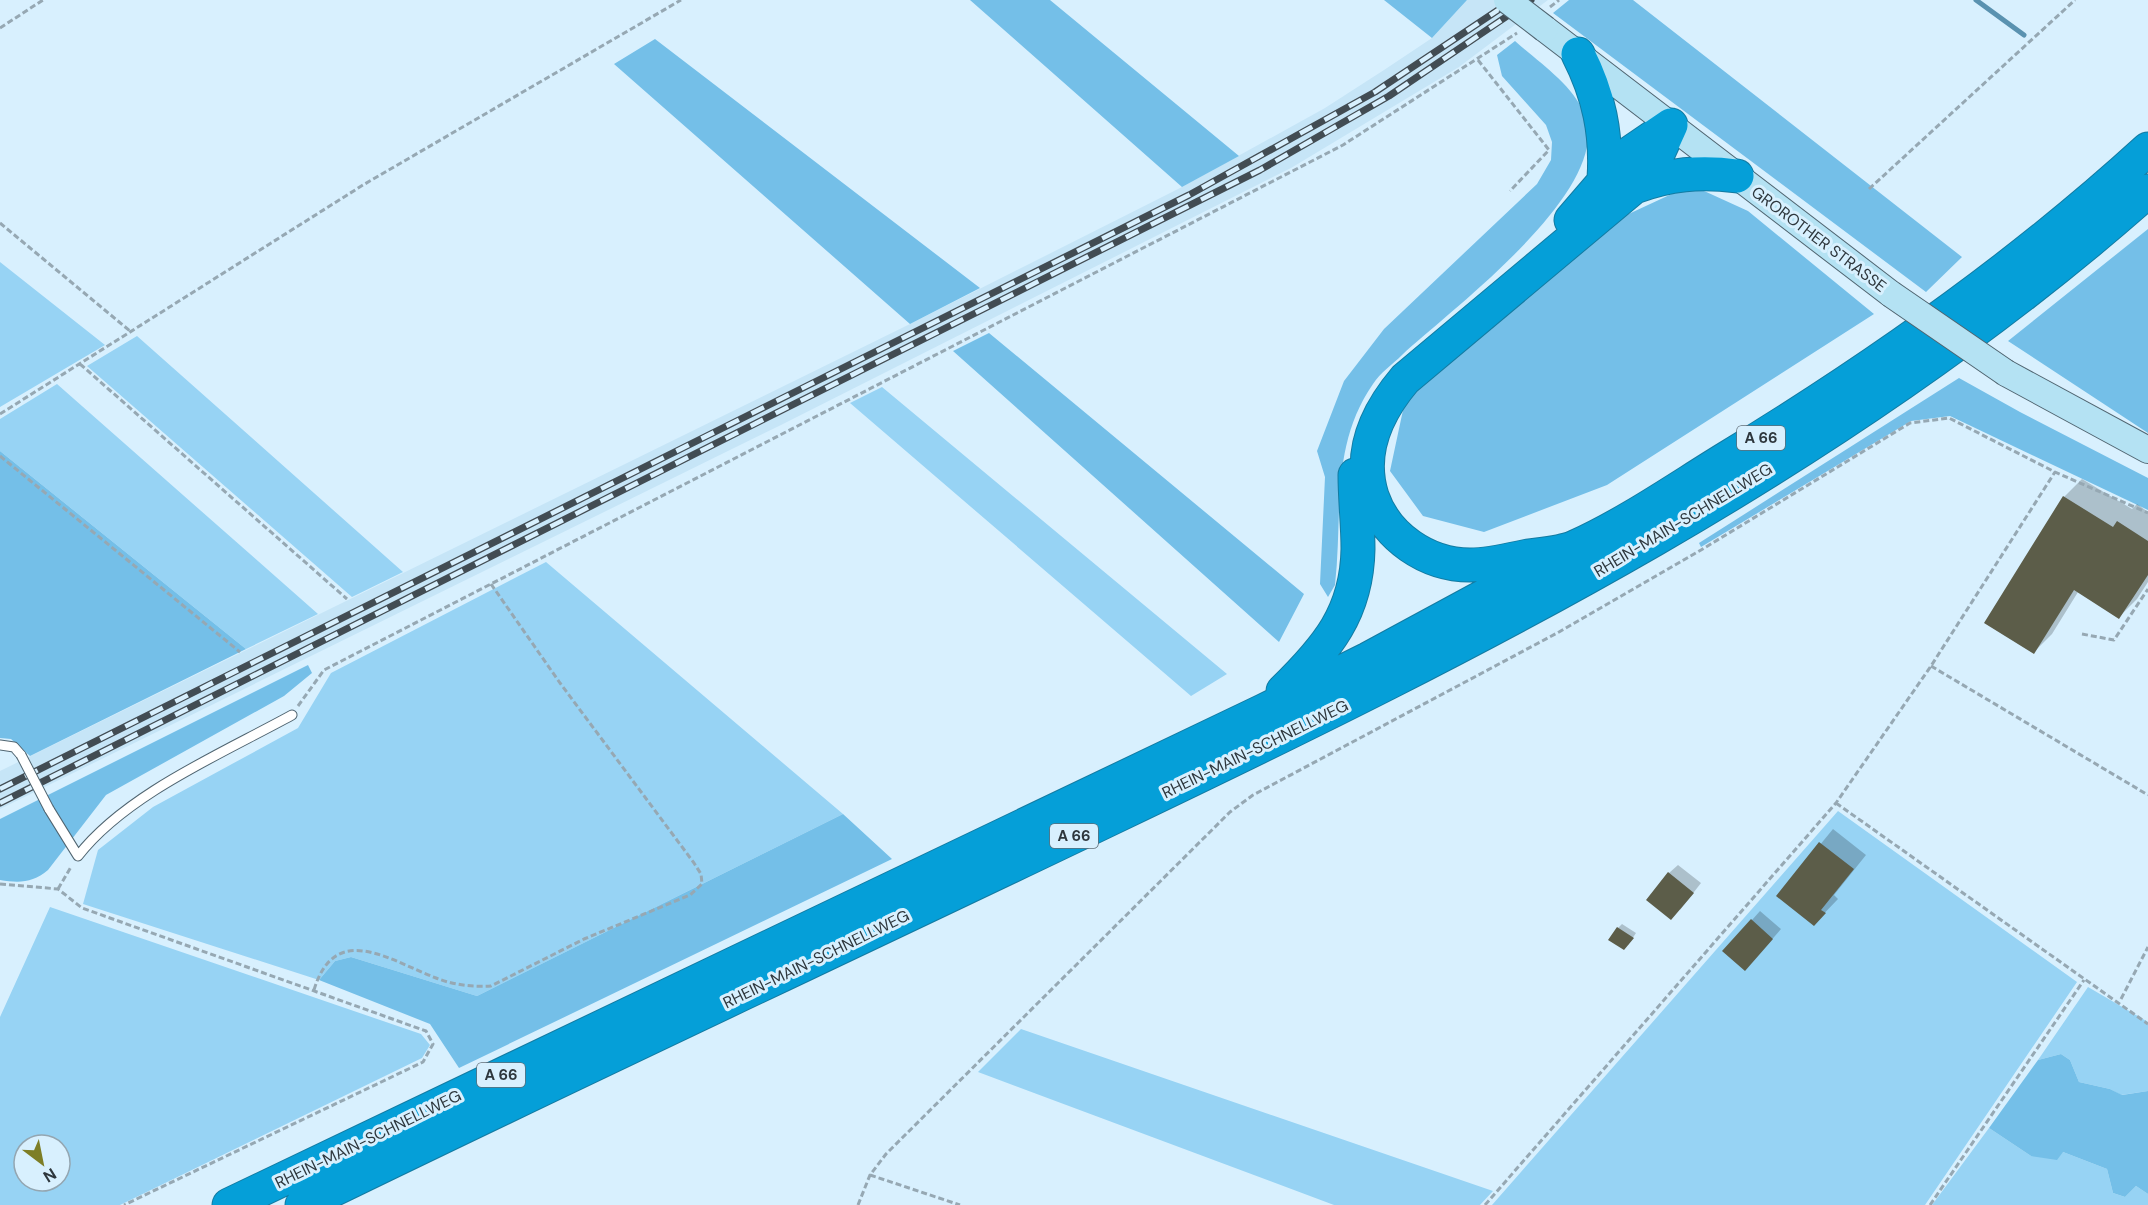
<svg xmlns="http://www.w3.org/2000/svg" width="2148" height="1205" font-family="'DM Sans',sans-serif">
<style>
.built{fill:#c6e5f7}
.green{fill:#97d3f4;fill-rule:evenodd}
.forest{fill:#74bfe8}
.shadow{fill:#0003}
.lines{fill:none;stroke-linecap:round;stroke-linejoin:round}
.stream{stroke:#5a92b0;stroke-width:5}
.building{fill:#5c5d49}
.lane-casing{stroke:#506571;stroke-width:11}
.secondary-casing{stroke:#506571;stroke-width:28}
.highway-casing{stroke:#137ba2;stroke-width:35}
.path{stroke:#96a8b3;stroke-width:3;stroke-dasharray:6 3;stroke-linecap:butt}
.lane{stroke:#fff;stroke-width:9}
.secondary{stroke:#b4e2f3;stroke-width:26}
.highway{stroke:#059fd8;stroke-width:33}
.rail-casing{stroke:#424c53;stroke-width:7}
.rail{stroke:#d8f0fe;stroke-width:4.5;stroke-dasharray:14;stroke-linecap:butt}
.lane-bridge-casing{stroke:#506571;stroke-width:11;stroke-linecap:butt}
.secondary-bridge-casing{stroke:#506571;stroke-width:28;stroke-linecap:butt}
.lane-bridge{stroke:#fff;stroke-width:9}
.secondary-bridge{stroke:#b4e2f3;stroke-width:26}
.labels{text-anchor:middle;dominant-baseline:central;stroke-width:6;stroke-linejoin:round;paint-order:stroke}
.shield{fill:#d8f0fe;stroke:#616e77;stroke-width:1.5}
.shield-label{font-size:15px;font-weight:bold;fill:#2e373d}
.street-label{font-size:16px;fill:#2e373d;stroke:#d8f0fe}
</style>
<rect width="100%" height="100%" fill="#d8f0fe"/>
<path class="built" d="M 1467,0 L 1548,0 L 1459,67 L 1291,168 L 779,426 L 0,809 L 0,771 L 910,324 L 1182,187 L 1325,108 L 1384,70 L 1432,38 Z"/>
<path class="green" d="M 0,262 L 105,345 L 0,407 Z
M 137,336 L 403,572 L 352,597 L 87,366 Z
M 57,384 L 318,614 L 246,649 L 0,451 L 0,419 Z
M 882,387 L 1227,674 L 1191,696 L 850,403 Z
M 546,562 L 843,814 L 477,996 L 351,957 L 335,961 L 319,980 L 83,904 L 98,850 L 153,807 L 298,728 L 331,673 Z
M 1838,811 L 2077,982 L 1925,1205 L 1492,1205 Z
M 50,907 L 421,1034 L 430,1045 L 422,1058 L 120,1205 L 0,1205 L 0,1017 ZM 24,1145 L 60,1145 L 60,1181 L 24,1181 Z
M 2088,987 L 2148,1022 L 2148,1091 L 2121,1095 L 2110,1089 L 2079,1082 L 2070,1060 L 2061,1054 L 2038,1060 Z
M 1021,1029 L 1493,1191 L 1480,1205 L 1334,1205 L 978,1072 Z
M 1989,1128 L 2031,1156 L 2063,1152 L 2107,1169 L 2113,1193 L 2125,1197 L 2136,1186 L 2148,1194 L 2148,1205 L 1932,1205 Z"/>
<path class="forest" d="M 970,0 L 1050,0 L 1239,156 L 1182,187 Z
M 1384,0 L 1467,0 L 1432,38 Z
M 1569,0 L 1633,0 L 1962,257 L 1926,292 L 1553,13 Z
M 655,39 L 980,288 L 910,324 L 614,64 Z
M 1515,41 C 1538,62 1572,84 1584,113 C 1617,188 1450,310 1402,355 C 1393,364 1380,373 1373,384 C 1330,446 1343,514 1335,585 L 1328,597 L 1320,584 L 1325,477 L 1317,451 L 1344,381 L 1384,329 L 1537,184 L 1551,160 L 1552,142 L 1546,125 L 1502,76 L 1497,55 Z
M 1691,185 L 1748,211 L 1874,314 L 1607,485 L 1484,532 L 1423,516 L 1390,471 L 1406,396 L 1620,218 Z
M 2148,229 L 2148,433 L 2008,341 Z
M 989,333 L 1304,594 L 1279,642 L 953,351 Z
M 1959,378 L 2020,412 L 2148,478 L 2148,510 L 1950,416 L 1911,421 L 1701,547 L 1699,543 Z
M 0,451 L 246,649 L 30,756 L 11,739 L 0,738 Z
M 308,665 L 312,673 L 284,696 L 106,795 L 48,870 C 33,883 19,883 0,880 L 0,819 Z
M 843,814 L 892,859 L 459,1068 L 430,1024 L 319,980 L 335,961 L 351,957 L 477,996 Z
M 2061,1054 L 2070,1060 L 2079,1082 L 2110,1089 L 2122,1095 L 2148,1091 L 2148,1194 L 2136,1186 L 2125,1197 L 2113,1193 L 2107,1169 L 2063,1152 L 2057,1160 L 2031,1156 L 1989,1128 L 2038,1060 Z"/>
<path class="shadow" d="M 2082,479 L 2132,509 L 2137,504 L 2148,512 L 2148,582 L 2137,599 L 2119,617 L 2078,592 L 2052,634 L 2034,652 L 1986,622 L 2064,497 Z
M 1833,829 L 1866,855 L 1834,895 L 1838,899 L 1814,924 L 1778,896 Z
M 1678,865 L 1701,883 L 1680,910 L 1669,873 Z
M 1760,911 L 1781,929 L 1754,960 L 1752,920 Z
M 1622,924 L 1636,933 L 1628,945 L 1618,928 Z"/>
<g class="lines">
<path class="stream" d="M 1976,0 L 2024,35"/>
</g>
<path class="building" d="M 2063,496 L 2113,527 L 2117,521 L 2148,541 L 2148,575 L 2119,619 L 2074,590 L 2034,654 L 1984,623 Z
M 1819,842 L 1854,869 L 1821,910 L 1826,913 L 1814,926 L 1776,896 Z
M 1668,872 L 1694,893 L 1671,920 L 1646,900 Z
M 1751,919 L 1773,939 L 1745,971 L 1722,951 Z
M 1617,927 L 1634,938 L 1624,950 L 1608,940 Z"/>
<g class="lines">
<defs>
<path id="lane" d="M 0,745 L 14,747 L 21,755
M 49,809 L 78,856 C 126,794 223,753 292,715"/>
<path id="secondary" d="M 1545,29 L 1891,294
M 2006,373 L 2148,450"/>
<path id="highway" d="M 1578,54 C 1599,95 1607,134 1604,179
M 1671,125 L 1652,167 L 1634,187 L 1405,379 C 1377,412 1358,452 1372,496 C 1386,537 1427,565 1470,565 C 1489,565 1509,560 1528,556 C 1543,554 1562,553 1575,547 C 1628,523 1678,488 1727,458 C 1875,368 2020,266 2148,149
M 1634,187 C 1669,174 1700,171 1737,176
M 1571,220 L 1627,155 L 1671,125
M 1283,691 C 1327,648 1357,613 1358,549 C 1358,524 1355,500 1355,475
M 229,1205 L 1263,711 L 1368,659 L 1573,548
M 302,1205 C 572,1073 845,946 1116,816 C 1478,643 1845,460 2148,191"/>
</defs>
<use href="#lane" class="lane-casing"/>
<use href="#secondary" class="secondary-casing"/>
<use href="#highway" class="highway-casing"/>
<path class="path" d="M 1550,7 L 1559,0
M 0,28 L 43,0
M 1478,60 L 1549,150 L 1510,191
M 1869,189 L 2075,0
M 0,223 L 130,331
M 80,364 L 347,599
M 0,414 L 363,185 L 681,0
M 0,456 L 240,652
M 2082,634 L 2114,640 L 2148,589
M 1931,666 L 2148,795
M 298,706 L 324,670 L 1343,145 L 1517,33
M 1836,803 L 2148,1024
M 0,884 L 58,889 L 82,908 L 426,1031 L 433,1044 L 423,1062 L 124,1205
M 58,889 L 71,867
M 314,990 C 335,920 391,961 436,978 C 453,985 473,987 491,986 L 584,939 L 690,895 L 702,884 L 701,874 L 694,863 L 560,683 L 491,584
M 2121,999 L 2148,947
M 870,1175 L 960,1205
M 858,1205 L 870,1175 L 886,1154 L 1230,812 L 1253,795 L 1559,632 L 1701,550 L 1910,423 L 1949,418 L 2055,472 L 2148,513
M 1485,1205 L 1836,803 L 1931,666 L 2055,472
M 1930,1205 L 2084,980"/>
<use href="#lane" class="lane"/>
<use href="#secondary" class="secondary"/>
<use href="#highway" class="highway"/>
<defs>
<path id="rail" d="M 0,789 L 1189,195 L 1375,92 L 1513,0
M 0,803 L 1260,170 L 1389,96 L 1531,0"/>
</defs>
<use href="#rail" class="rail-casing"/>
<use href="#rail" class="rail"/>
<defs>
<path id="lane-bridge" d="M 21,755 L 49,809"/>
<path id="secondary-bridge" d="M 1507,0 L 1545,29
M 1891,294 L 2006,373"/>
</defs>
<use href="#lane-bridge" class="lane-bridge-casing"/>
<use href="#secondary-bridge" class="secondary-bridge-casing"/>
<use href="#lane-bridge" class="lane-bridge"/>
<use href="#secondary-bridge" class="secondary-bridge"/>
</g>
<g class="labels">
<g class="shield">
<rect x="1737" y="426" width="48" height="24" rx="4.5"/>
<rect x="1050" y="824" width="48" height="24" rx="4.5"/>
<rect x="477" y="1063" width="48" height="24" rx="4.5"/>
</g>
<g class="shield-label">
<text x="1761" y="438">A 66</text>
<text x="1074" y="836">A 66</text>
<text x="501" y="1075">A 66</text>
</g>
<g class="street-label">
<text transform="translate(1819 239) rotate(37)">GROROTHER STRASSE</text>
<text transform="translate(1683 520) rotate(-31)">RHEIN-MAIN-SCHNELLWEG</text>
<text transform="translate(1255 749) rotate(-26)">RHEIN-MAIN-SCHNELLWEG</text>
<text transform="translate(816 959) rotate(-26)">RHEIN-MAIN-SCHNELLWEG</text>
<text transform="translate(368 1139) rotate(-26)">RHEIN-MAIN-SCHNELLWEG</text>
</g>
</g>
<g transform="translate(42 1163) rotate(148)"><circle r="28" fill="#d8f0fe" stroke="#94a6b1" stroke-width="1.5"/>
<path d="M0-4.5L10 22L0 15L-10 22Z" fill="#7d7e26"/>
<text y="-9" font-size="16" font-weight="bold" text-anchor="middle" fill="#2e373d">N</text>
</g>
</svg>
